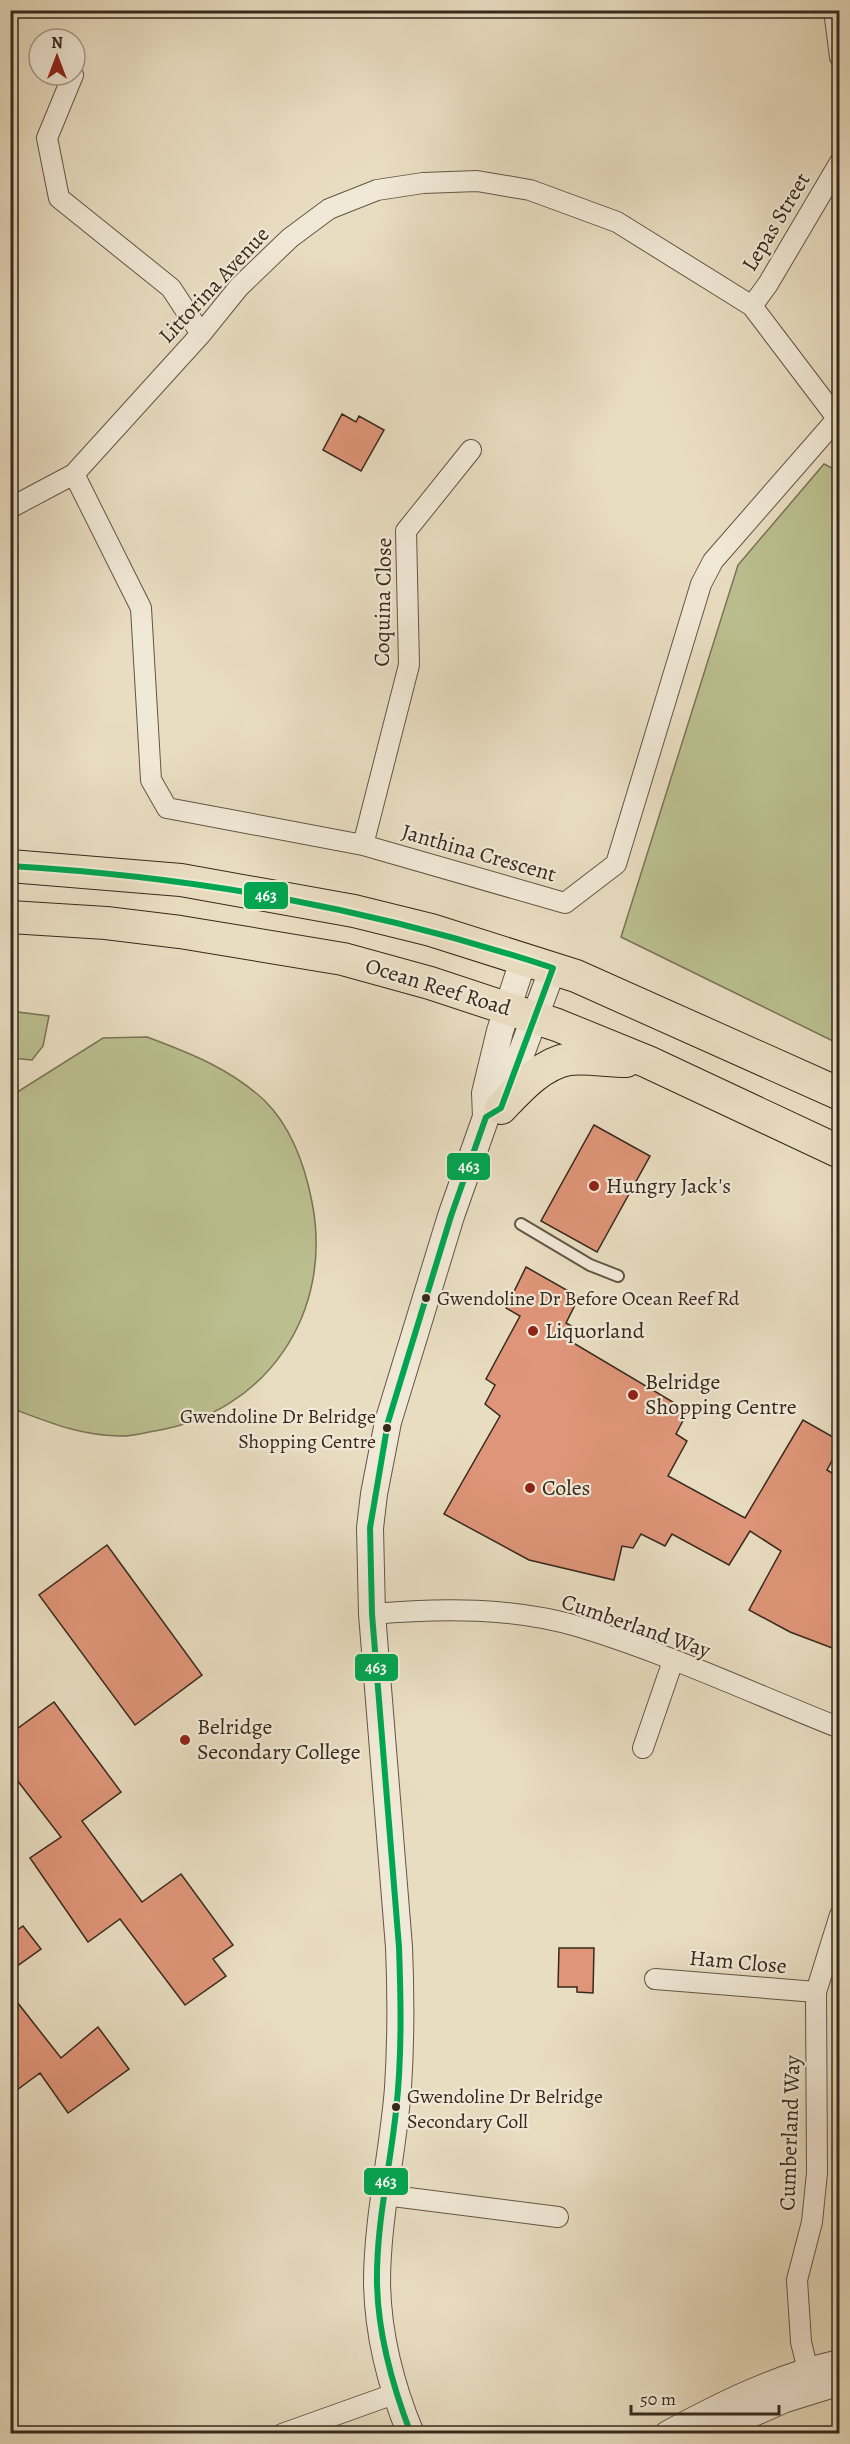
<svg xmlns="http://www.w3.org/2000/svg" width="850" height="2444" font-family="Alegreya,serif">
<style>
.green{fill:#bbbf8f;stroke:#787456;stroke-width:1.5}
.building{fill:#df9579;stroke:#36291d;stroke-width:1.5}
.lines{fill:none;stroke-linecap:round;stroke-linejoin:round}
.service-casing{stroke:#635646;stroke-width:14}
.minor-casing{stroke:#635646;stroke-width:22}
.tertiary-casing{stroke:#635646;stroke-width:28}
.primary-casing{stroke:#36291d;stroke-width:34}
.service{stroke:#f1e9d7;stroke-width:10}
.minor{stroke:#f1e9d7;stroke-width:20}
.tertiary{stroke:#f1e9d7;stroke-width:26}
.primary{stroke:#e9ddc1;stroke-width:32}
.bus-1-casing{stroke:#f1e9d7;stroke-width:10}
.bus-1{stroke:#00a651;stroke-width:6}
.poi-dot{fill:#8f2418;stroke:#f1e9d7;stroke-width:2}
.bus-dot{fill:#36291d;stroke:#f1e9d7;stroke-width:2}
.labels{text-anchor:middle;dominant-baseline:central;stroke-width:4.5;stroke-linejoin:round;paint-order:stroke}
.bus-label{font-size:20px;fill:#36291d;stroke:#f1e9d7;text-anchor:start}
.street-label{font-size:22px;fill:#36291d;stroke:#f1e9d7}
.poi-label{font-size:22px;fill:#36291d;stroke:#f1e9d7;text-anchor:start}
.line-badge{stroke:#f1e9d7;stroke-width:2}
.badge-label{font-size:16px;text-anchor:middle;font-weight:bold;fill:#fff}
</style>
<rect width="100%" height="100%" fill="#e9ddc1"/>
<filter id="stains"><feTurbulence type="fractalNoise" baseFrequency=".00333" numOctaves="4"/><feColorMatrix values="0 0 0 0 .2 0 0 0 0 .09 0 0 0 0 .02 0 0 0 .5 -.17"/></filter>
<radialGradient id="worn" r=".72"><stop offset=".6" stop-color="#630" stop-opacity="0"/><stop offset="1" stop-color="#630" stop-opacity=".3"/></radialGradient>
<path class="green" d="M 824,464 L 840,472 L 839,1044 L 621,937 L 738,565 Z
M 10,1011 L 49,1016 L 43,1046 L 32,1060 L 11,1058 Z
M 147,1037 C 190,1053 231,1069 265,1101 C 292,1128 305,1166 312,1202 C 334,1313 266,1413 155,1431 C 143,1433 131,1437 119,1436 C 78,1435 48,1422 11,1408 L 11,1096 L 103,1038 Z"/>
<path class="building" d="M 342,414 L 356,422 L 359,416 L 384,430 L 361,471 L 323,450 Z
M 594,1125 L 650,1156 L 597,1252 L 541,1221 Z
M 526,1267 L 579,1297 L 566,1323 L 577,1329 L 570,1341 L 688,1411 L 676,1434 L 687,1441 L 668,1476 L 745,1518 L 803,1420 L 840,1441 L 840,1446 L 827,1470 L 840,1478 L 840,1651 L 790,1632 L 749,1610 L 781,1551 L 750,1531 L 729,1565 L 672,1534 L 665,1546 L 641,1534 L 633,1548 L 622,1546 L 614,1580 L 529,1560 L 444,1514 L 500,1416 L 485,1404 L 495,1385 L 486,1379 L 520,1316 L 506,1308 Z
M 107,1545 L 202,1675 L 135,1725 L 39,1595 Z
M 54,1702 L 121,1792 L 82,1821 L 142,1902 L 181,1874 L 233,1945 L 213,1959 L 226,1976 L 185,2005 L 120,1919 L 88,1942 L 30,1858 L 61,1837 L 10,1771 L 10,1734 Z
M 23,1926 L 41,1949 L 10,1971 L 10,1935 Z
M 559,1948 L 594,1948 L 593,1993 L 577,1992 L 577,1987 L 558,1987 Z
M 10,1993 L 61,2058 L 98,2027 L 129,2069 L 68,2113 L 40,2073 L 10,2095 Z"/>
<g class="lines">
<defs>
<path id="service" d="M 521,1224 L 590,1265 L 618,1276"/>
<path id="minor" d="M 834,10 L 840,57
M 73,75 L 47,138 L 59,198 L 171,288 L 201,334
M 752,306 L 768,284 L 840,162
M 74,474 L 141,608 L 151,780 L 167,808 L 363,845 L 565,903 L 616,864 L 701,584 L 713,561 L 836,420
M 10,508 L 74,474 L 201,334 L 239,287 L 290,238 L 329,209 L 377,190 L 423,183 L 477,181 L 530,190 L 617,222 L 752,306 L 840,422
M 363,845 L 409,665 L 406,531 L 471,450
M 372,1614 C 440,1608 514,1607 580,1627 C 669,1654 754,1694 840,1728
M 643,1748 L 673,1661
M 655,1979 L 816,1992
M 385,2195 L 558,2217
M 811,2383 L 801,2342 L 797,2280 L 812,2222 L 817,2173 L 816,1992 L 840,1915
M 282,2434 L 394,2394"/>
<path id="tertiary" d="M 502,1105 L 553,968
M 411,2434 C 391,2386 378,2336 377,2283 C 377,2218 393,2153 398,2088 C 401,2041 401,1994 399,1947 L 372,1614 L 370,1528 L 374,1494 L 388,1422 L 451,1216 L 486,1117 L 485,1093 L 500,1031 L 524,958
M 668,2434 C 723,2404 778,2377 840,2363
M 706,2434 L 785,2399 L 840,2382"/>
<path id="primary" d="M 10,866 L 181,880 L 354,911 L 431,930 L 576,976 L 840,1094
M 10,917 L 106,923 L 180,932 L 343,959 L 430,983 L 557,1025 L 648,1062 L 840,1152
M 501,1108 C 519,1089 541,1064 569,1059 C 587,1057 608,1061 626,1061"/>
</defs>
<use href="#service" class="service-casing"/>
<use href="#minor" class="minor-casing"/>
<use href="#tertiary" class="tertiary-casing"/>
<use href="#primary" class="primary-casing"/>
<use href="#service" class="service"/>
<use href="#minor" class="minor"/>
<use href="#tertiary" class="tertiary"/>
<use href="#primary" class="primary"/>
<defs>
<path id="bus-1" d="M 10,866 C 199,877 374,909 553,968 L 501,1108 L 486,1117 L 451,1216 L 388,1422 L 370,1528 L 372,1614 L 399,1947 C 401,2002 402,2057 396,2111 C 390,2168 376,2225 377,2283 C 378,2335 392,2385 411,2434"/>
</defs>
<use href="#bus-1" class="bus-1-casing"/>
<use href="#bus-1" class="bus-1"/>
</g>
<g class="poi-dot">
<circle cx="594" cy="1186" r="6"/>
<circle cx="533" cy="1331" r="6"/>
<circle cx="633" cy="1395" r="6"/>
<circle cx="530" cy="1488" r="6"/>
<circle cx="185" cy="1740" r="6"/>
</g>
<g class="bus-dot">
<circle cx="426" cy="1298" r="5"/>
<circle cx="387" cy="1428" r="5"/>
<circle cx="396" cy="2107" r="5"/>
</g>
<g class="labels">
<g class="bus-label">
<text x="437" y="1298">Gwendoline Dr Before Ocean Reef Rd</text>
<text x="376" y="1416" text-anchor="end">Gwendoline Dr Belridge<tspan x="376" dy="25">Shopping Centre</tspan></text>
<text x="407" y="2096">Gwendoline Dr Belridge<tspan x="407" dy="25">Secondary Coll</tspan></text>
</g>
<g class="street-label">
<text transform="translate(776 222) rotate(-59)">Lepas Street</text>
<text transform="translate(214 285) rotate(-47)">Littorina Avenue</text>
<text transform="translate(383 602) rotate(-89)">Coquina Close</text>
<text transform="translate(479 853) rotate(16)">Janthina Crescent</text>
<text transform="translate(438 987) rotate(17)">Ocean Reef Road</text>
<text transform="translate(636 1626) rotate(19)">Cumberland Way</text>
<text transform="translate(738 1962) rotate(5)">Ham Close</text>
<text transform="translate(790 2133) rotate(-88)">Cumberland Way</text>
</g>
<g class="poi-label">
<text x="606" y="1186">Hungry Jack's</text>
<text x="545" y="1331">Liquorland</text>
<text x="645" y="1382">Belridge<tspan x="645" dy="25">Shopping Centre</tspan></text>
<text x="542" y="1488">Coles</text>
<text x="197" y="1727">Belridge<tspan x="197" dy="25">Secondary College</tspan></text>
</g>
</g>
<g class="line-badge">
<rect x="243" y="881" width="46" height="29" rx="6" fill="#00a651"/>
<rect x="446" y="1152" width="45" height="29" rx="6" fill="#00a651"/>
<rect x="354" y="1653" width="45" height="29" rx="6" fill="#00a651"/>
<rect x="363" y="2167" width="46" height="29" rx="6" fill="#00a651"/>
</g>
<g class="badge-label">
<text x="266" y="901">463</text>
<text x="469" y="1172">463</text>
<text x="376" y="1673">463</text>
<text x="386" y="2187">463</text>
</g>
<rect width="850" height="2444" fill="none" stroke="#e9ddc1" stroke-width="36"/>
<rect x="12" y="12" width="826" height="2420" fill="none" stroke="#36291d" stroke-width="3"/>
<rect x="18" y="18" width="814" height="2408" fill="none" stroke="#36291d" stroke-width="1.5"/>
<g transform="translate(57 57)"><circle r="28" fill="#f1e9d7" stroke="#a69c8d" stroke-width="1.5"/>
<path d="M0-4.5L10 22L0 15L-10 22Z" fill="#8f2418"/>
<text y="-9" font-size="16" font-weight="bold" text-anchor="middle" fill="#36291d">N</text>
</g>
<path d="M631 2405v9h148v-9" fill="none" stroke="#36291d" stroke-width="3"/>
<text x="640" y="2405" font-size="18" fill="#36291d" stroke="#f1e9d7" stroke-width="4.5" paint-order="stroke">50 m</text>
<rect width="100%" height="100%" filter="url(#stains)"/>
<rect width="100%" height="100%" fill="url(#worn)"/>
</svg>
